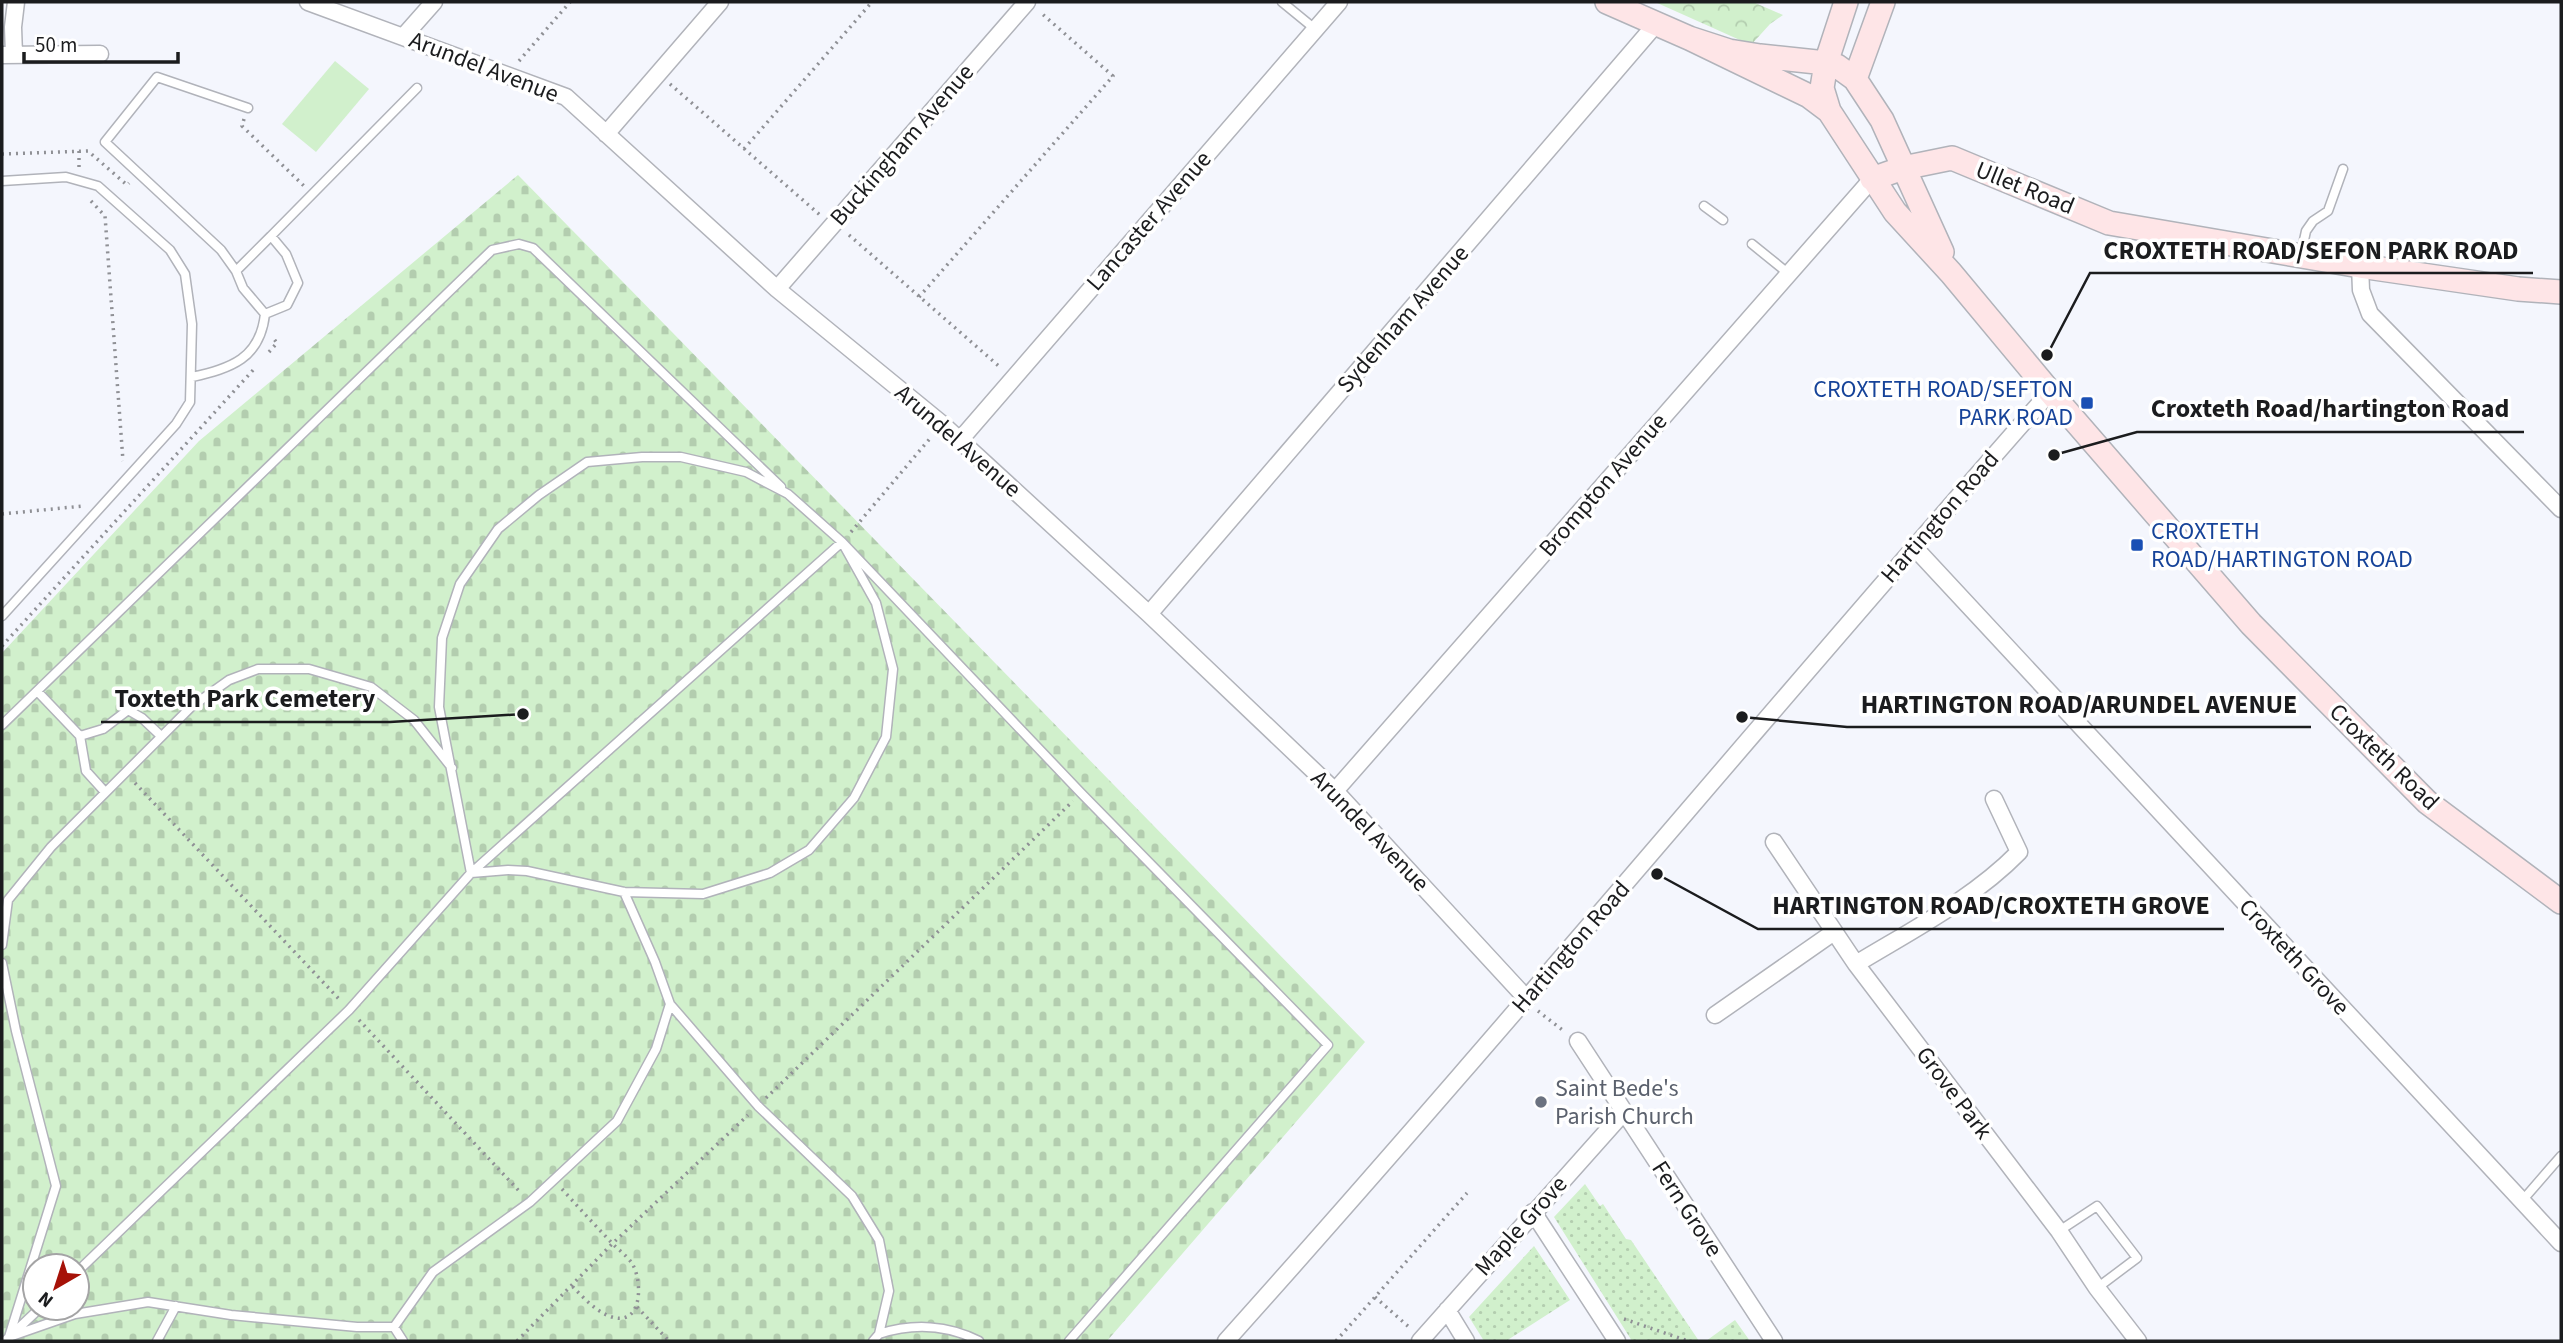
<svg xmlns="http://www.w3.org/2000/svg" width="2563" height="1343" font-family="'Source Sans 3',sans-serif">
<style>
.grass{fill:url(#grass-dots)}
.forest{fill:url(#forest-crowns)}
.cemetery{fill:url(#cemetery-stones);fill-rule:evenodd}
.pitch{fill:#d1f0cc}
.lines{fill:none;stroke-linecap:round;stroke-linejoin:round}
.lane-casing{stroke:#b1b3ba;stroke-width:11}
.street-casing{stroke:#b1b3ba;stroke-width:19}
.secondary-casing{stroke:#b1b3ba;stroke-width:26}
.path{stroke:#8f9095;stroke-width:3.5;stroke-dasharray:2 5;stroke-linecap:butt}
.lane{stroke:#fff;stroke-width:8}
.street{stroke:#fff;stroke-width:16}
.secondary{stroke:#fee5e7;stroke-width:23}
.transit-dot{fill:#1a4fb4;stroke:#fff;stroke-width:2.5}
.worship-dot{fill:#6b7280;stroke:#fff;stroke-width:2.5}
.labels{text-anchor:middle;dominant-baseline:central;stroke-width:7;stroke-linejoin:round;paint-order:stroke}
.street-label{font-size:24px;fill:#1b1c1e;stroke:#fff}
.transit-label{font-size:24px;fill:#164399;stroke:#fff;text-anchor:end}
.worship-label{font-size:24px;fill:#5b616d;stroke:#fff;text-anchor:start}
.leader{fill:none;stroke:#1b1c1e;stroke-width:2.5}
.callout-dot{fill:#1b1c1e;stroke:#fff;stroke-width:2.5}
.callout-label{font-size:26px;text-anchor:middle;font-weight:bold;fill:#1b1c1e;stroke:#fff;stroke-width:7;stroke-linejoin:round;paint-order:stroke}
</style>
<defs>
<pattern id="grass-dots" width="8" height="8" patternUnits="userSpaceOnUse" patternTransform="scale(1.75)"><rect width="8" height="8" fill="#d1f0cc"/><path d="M2 2h.1M6 6h.1" fill="none" stroke="#b3cdaf" stroke-width="1.8" stroke-linecap="round"/></pattern>
<pattern id="forest-crowns" width="20" height="18" patternUnits="userSpaceOnUse" patternTransform="scale(1.75)"><rect width="20" height="18" fill="#d1f0cc"/><path d="M2 6a3 3 0 1 1 6 0M12 15a3 3 0 1 1 6 0" fill="none" stroke="#b3cdaf"/></pattern>
<pattern id="cemetery-stones" width="16" height="16" patternUnits="userSpaceOnUse" patternTransform="scale(1.75)"><rect width="16" height="16" fill="#d1f0cc"/><path d="M2 7V4a2 2 0 0 1 4 0v3zM10 15v-3a2 2 0 0 1 4 0v3z" fill="#b3cdaf"/></pattern>
</defs>
<rect width="100%" height="100%" fill="#f4f6fd"/>
<path class="grass" d="M 1585,1184 L 1600,1206 L 1603,1204 L 1626,1239 L 1631,1240 L 1699,1341 L 1632,1341 L 1554,1217 Z
M 1534,1246 L 1570,1300 L 1506,1341 L 1484,1341 L 1469,1317 Z
M 1735,1320 L 1750,1341 L 1706,1341 Z"/>
<path class="forest" d="M 1655,2 L 1753,2 L 1783,15 L 1770,24 L 1751,45 Z"/>
<path class="cemetery" d="M 518,175 C 801,463 1082,753 1365,1042 L 1107,1341 L 2,1341 L 2,653 L 199,441 ZM 35,1266 L 77,1266 L 77,1308 L 35,1308 Z"/>
<path class="pitch" d="M 335,61 L 369,89 L 316,152 L 282,124 Z"/>
<g class="lines">
<defs>
<path id="lane" d="M 1282,2 L 1315,29
M 2,181 L 66,177 L 98,186 L 170,250 L 185,274 L 192,324 L 190,402 L 176,424 L 2,616
M 1704,206 L 1723,220
M 1752,244 L 1789,274
M 2301,254 L 2306,231 L 2313,221 L 2328,211 L 2343,169
M 236,271 L 271,236
M 265,314 L 287,305 L 298,283 L 286,254 L 271,236 L 417,88
M 192,377 C 231,368 260,359 265,314 L 243,288 L 236,271 L 221,250 L 105,142 L 157,77 L 248,108
M 642,457 L 681,457 L 746,472 L 788,494 L 842,542 L 876,603 L 893,669 L 886,737 L 854,798 L 809,850 L 770,873 L 703,894 L 624,892 L 527,871 L 508,870 L 471,873 L 439,707 L 442,638 L 460,584 L 498,529 L 539,495 L 587,462 Z
M 37,691 L 80,736 L 86,771 L 105,792
M 2,725 L 492,250 L 519,244 L 533,248 L 781,487
M 80,736 L 103,729 L 128,710 L 142,718 L 161,736
M 2,945 L 8,900 L 51,847 L 191,707 L 229,680 L 258,669 L 309,669 L 371,687 L 414,720 L 452,768
M 2,963 L 16,1031 L 56,1186 L 9,1337
M 670,1004 L 758,1106 L 852,1196 L 879,1240 L 889,1291 L 879,1334 L 873,1341
M 2521,1202 L 2561,1156
M 2059,1231 L 2097,1206 L 2137,1258 L 2097,1288
M 77,1272 L 349,1010 L 471,873 L 842,542 L 1081,793 L 1328,1045 L 1069,1341
M 394,1327 L 403,1341
M 879,1334 C 913,1323 948,1325 979,1341
M 9,1337 L 75,1314 L 148,1302 L 231,1315 L 357,1327 L 394,1327 L 433,1272 L 530,1202 L 617,1121 L 656,1049 L 670,1004 L 655,962 L 624,892
M 5,1341 L 40,1308
M 157,1341 L 176,1306"/>
<path id="street" d="M 308,2 L 566,97 L 777,289 L 942,424 L 1149,614 L 1335,791 L 1527,999
M 403,37 L 434,2
M 2,55 L 100,54
M 14,55 L 13,27 L 16,2
M 606,134 L 720,2
M 2360,266 L 2361,290 L 2370,314 L 2561,509
M 777,289 L 1027,2
M 960,440 L 1339,2
M 1914,547 L 2561,1243
M 1149,614 L 1656,24
M 1335,791 L 1872,179
M 1774,842 L 1856,964 L 2059,1231 L 2097,1288 L 2138,1341
M 1856,964 C 1912,930 1973,899 2019,852 L 1994,799
M 1715,1015 L 1834,932
M 1578,1041 L 1774,1341
M 1533,1212 L 1617,1341
M 1447,1310 L 1466,1341
M 1226,1341 C 1506,1029 1773,706 2050,392
M 1420,1341 L 1624,1112"/>
<path id="secondary" d="M 1607,2 L 1689,38 L 1809,96 L 1829,111
M 1846,2 L 1826,63 L 1822,88 L 1829,111 L 1895,212 L 1951,273 L 2050,392 L 2251,624 L 2427,802 L 2561,902
M 1689,38 L 1729,51 L 1760,56 L 1826,63 L 1837,66 L 1855,79 L 1882,120 L 1942,252
M 1855,79 L 1883,2
M 1872,179 L 1903,168 L 1952,158 L 2109,223 L 2360,266 L 2518,289 L 2561,292"/>
</defs>
<use href="#lane" class="lane-casing"/>
<use href="#street" class="street-casing"/>
<use href="#secondary" class="secondary-casing"/>
<path class="path" d="M 519,61 L 570,2
M 670,84 L 820,215
M 244,119 L 242,126 L 304,186
M 744,149 L 872,2
M 79,151 L 79,167
M 2,154 L 88,151 L 127,185 L 129,183
M 91,201 L 105,216 L 123,461
M 849,235 L 1001,368
M 919,297 L 1113,76 L 1040,12
M 269,352 L 277,343 L 274,339
M 2,514 L 83,506
M 851,532 L 932,436
M 2,646 L 255,368
M 135,783 L 339,999
M 1538,1011 L 1565,1032
M 359,1020 L 521,1193
M 766,1098 L 1073,801
M 562,1189 C 578,1207 594,1224 610,1241 C 617,1249 628,1256 633,1265 C 643,1284 642,1329 609,1316 C 594,1310 582,1296 571,1285
M 1375,1297 L 1410,1328
M 637,1307 L 669,1341
M 1624,1319 L 1688,1341
M 517,1341 L 612,1244 L 748,1115
M 1336,1341 L 1467,1193"/>
<use href="#lane" class="lane"/>
<use href="#street" class="street"/>
<use href="#secondary" class="secondary"/>
</g>
<g class="transit-dot">
<rect x="2080" y="396" width="14" height="14" rx="3.5"/>
<rect x="2130" y="538" width="14" height="14" rx="3.5"/>
</g>
<circle class="worship-dot" cx="1541" cy="1102" r="7"/>
<g class="labels">
<g class="street-label">
<text transform="translate(484 67) rotate(21)">Arundel Avenue</text>
<text transform="translate(902 145) rotate(-49)">Buckingham Avenue</text>
<text transform="translate(2025 188) rotate(22)">Ullet Road</text>
<text transform="translate(1149 221) rotate(-49)">Lancaster Avenue</text>
<text transform="translate(1403 319) rotate(-49)">Sydenham Avenue</text>
<text transform="translate(958 441) rotate(41)">Arundel Avenue</text>
<text transform="translate(1603 485) rotate(-49)">Brompton Avenue</text>
<text transform="translate(1940 517) rotate(-49)">Hartington Road</text>
<text transform="translate(2384 757) rotate(44)">Croxteth Road</text>
<text transform="translate(1370 831) rotate(46)">Arundel Avenue</text>
<text transform="translate(1571 947) rotate(-49)">Hartington Road</text>
<text transform="translate(2294 957) rotate(47)">Croxteth Grove</text>
<text transform="translate(1954 1093) rotate(53)">Grove Park</text>
<text transform="translate(1687 1209) rotate(57)">Fern Grove</text>
<text transform="translate(1521 1226) rotate(-48)">Maple Grove</text>
</g>
<g class="transit-label">
<text x="2073" y="389">CROXTETH ROAD/SEFTON<tspan x="2073" dy="28">PARK ROAD</tspan></text>
<text x="2151" y="531" text-anchor="start">CROXTETH<tspan x="2151" dy="28">ROAD/HARTINGTON ROAD</tspan></text>
</g>
<g class="worship-label">
<text x="1555" y="1088">Saint Bede's<tspan x="1555" dy="28">Parish Church</tspan></text>
</g>
</g>
<path class="leader" d="M2047 355L2090 273H2533M2054 455L2137 432H2524M523 714L390 722H101M1742 717L1847 727H2311M1657 874L1758 929H2224"/>
<g class="callout-dot">
<circle cx="2047" cy="355" r="7"/>
<circle cx="2054" cy="455" r="7"/>
<circle cx="523" cy="714" r="7"/>
<circle cx="1742" cy="717" r="7"/>
<circle cx="1657" cy="874" r="7"/>
</g>
<g class="callout-label">
<text x="2311" y="259">CROXTETH ROAD/SEFON PARK ROAD</text>
<text x="2330" y="417">Croxteth Road/hartington Road</text>
<text x="245" y="707">Toxteth Park Cemetery</text>
<text x="2079" y="713">HARTINGTON ROAD/ARUNDEL AVENUE</text>
<text x="1991" y="914">HARTINGTON ROAD/CROXTETH GROVE</text>
</g>
<rect width="2563" height="1343" fill="none" stroke="#1b1c1e" stroke-width="7"/>
<g transform="translate(56 1287) rotate(219)"><circle r="33" fill="#ffffff" stroke="#a4a4a5" stroke-width="2"/>
<path d="M0-5L12 26L0 18L-12 26Z" fill="#a61208"/>
<text y="-10" font-size="19" font-weight="bold" text-anchor="middle" fill="#1b1c1e">N</text>
</g>
<path d="M24 52v10h154v-10" fill="none" stroke="#1b1c1e" stroke-width="3.5"/>
<text x="35" y="52" font-size="21" fill="#1b1c1e" stroke="#ffffff" stroke-width="5" paint-order="stroke">50 m</text>
</svg>
